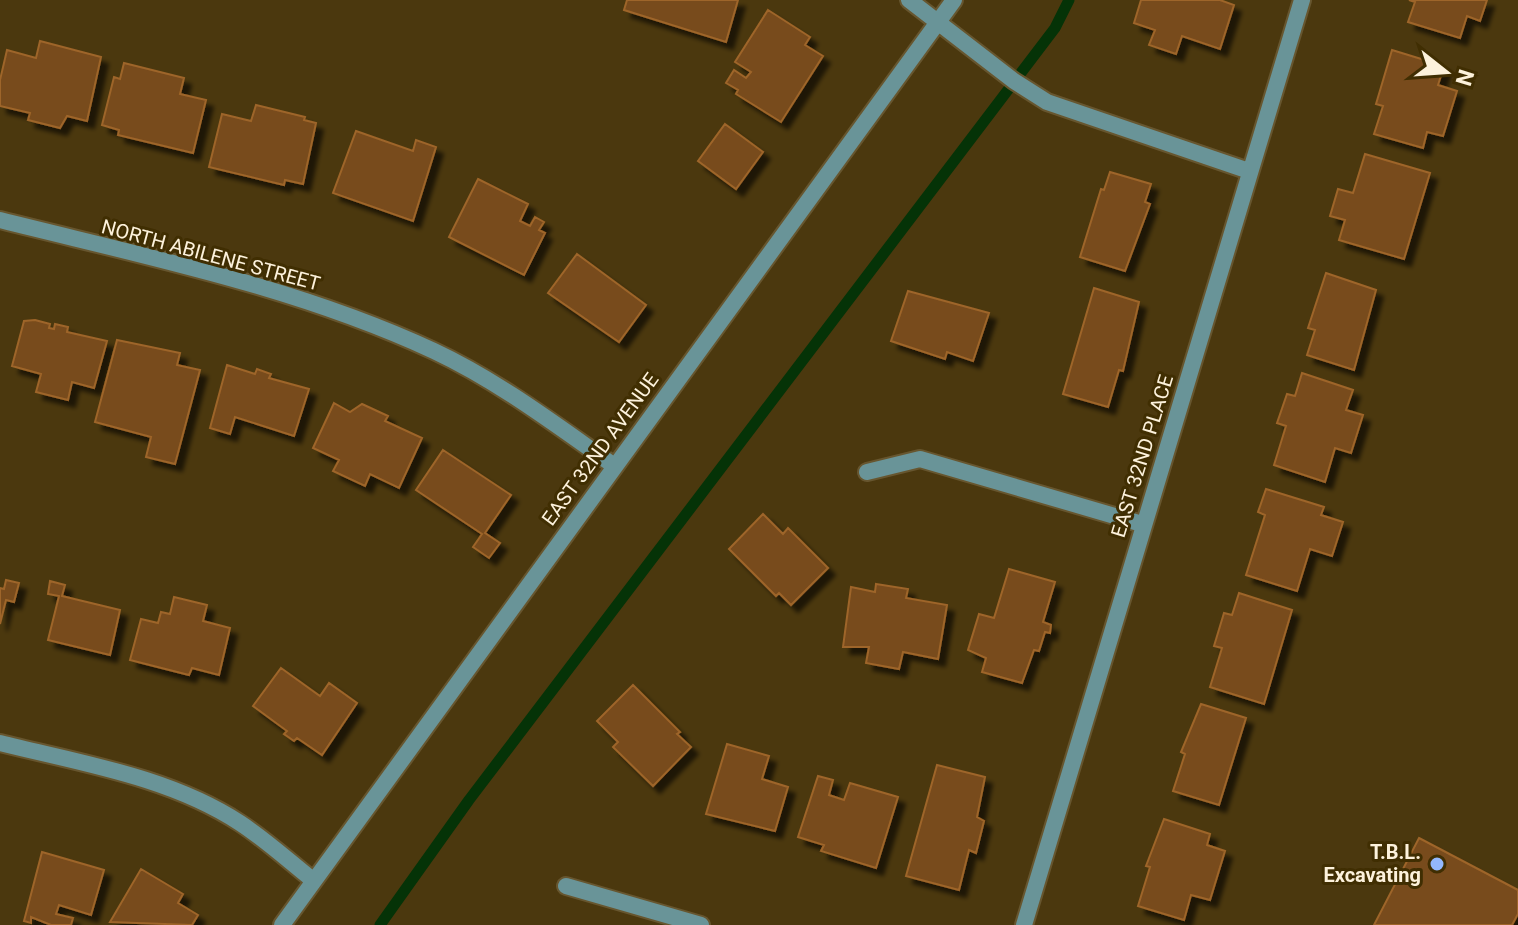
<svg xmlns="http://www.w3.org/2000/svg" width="1518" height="925" font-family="Roboto,sans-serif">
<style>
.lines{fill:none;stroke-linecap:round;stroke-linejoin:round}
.stream{stroke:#053307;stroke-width:11}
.building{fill:#784b1d;stroke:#9e6529;stroke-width:2;filter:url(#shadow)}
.street-casing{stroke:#67562f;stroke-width:20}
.street{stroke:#699498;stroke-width:16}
.poi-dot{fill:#93b7fd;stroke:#402e02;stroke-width:3}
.labels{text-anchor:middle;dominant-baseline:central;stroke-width:6;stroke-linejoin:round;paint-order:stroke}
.street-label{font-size:20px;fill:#fdf2dc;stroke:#402e02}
.poi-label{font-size:20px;font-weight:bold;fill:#fdf2dc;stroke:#402e02;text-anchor:end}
</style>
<defs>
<filter id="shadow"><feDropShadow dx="7" dy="7" stdDeviation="2" flood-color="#0009"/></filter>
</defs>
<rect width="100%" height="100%" fill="#4b380e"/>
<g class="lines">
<path class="stream" d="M 380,925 L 469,800 L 1055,28 L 1069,0"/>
</g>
<path class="building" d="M 627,0 L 738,0 L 726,42 L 624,10 Z
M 1141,0 L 1220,0 L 1234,5 L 1220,49 L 1182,36 L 1176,54 L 1149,45 L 1155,30 L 1134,23 Z
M 1409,0 L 1487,0 L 1480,21 L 1467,16 L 1460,38 L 1408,22 L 1415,2 Z
M 768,10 L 810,37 L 805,45 L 823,56 L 781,122 L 736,94 L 738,90 L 726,83 L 734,70 L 746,78 L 751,72 L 735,62 Z
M 40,41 L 101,57 L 87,121 L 67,116 L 60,128 L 28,120 L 30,113 L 0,106 L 0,80 L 7,50 L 36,58 Z
M 1392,50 L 1444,66 L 1438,85 L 1457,91 L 1443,136 L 1427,132 L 1423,148 L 1374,134 L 1383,106 L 1376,104 Z
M 124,63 L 184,78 L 180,94 L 206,100 L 193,153 L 118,135 L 119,130 L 102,125 L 114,77 L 120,79 Z
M 256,105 L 305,117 L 304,120 L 316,123 L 303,184 L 285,180 L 284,185 L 209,167 L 222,114 L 251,121 Z
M 725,124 L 763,152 L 736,189 L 698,161 Z
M 356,131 L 413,151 L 416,140 L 436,147 L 413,221 L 333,193 Z
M 1365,154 L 1430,173 L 1404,259 L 1339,240 L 1345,220 L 1330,216 L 1338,189 L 1353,193 Z
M 1110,172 L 1151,184 L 1145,202 L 1150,204 L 1125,271 L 1080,257 L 1101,189 L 1104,190 Z
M 478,179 L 528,204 L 520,221 L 530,226 L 535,217 L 544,222 L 539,230 L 545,233 L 524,275 L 449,237 Z
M 577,254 L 646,305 L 619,342 L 548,293 Z
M 1326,273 L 1376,290 L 1354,370 L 1307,355 L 1315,330 L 1308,328 Z
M 1094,288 L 1139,302 L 1123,371 L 1119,370 L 1108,407 L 1063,394 Z
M 908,291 L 989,313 L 973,361 L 947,352 L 945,359 L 891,341 Z
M 35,320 L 50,324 L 49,328 L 54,329 L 55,324 L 68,327 L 67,332 L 107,341 L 94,388 L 72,382 L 68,400 L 36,392 L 41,374 L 12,366 L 24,321 Z
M 117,340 L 180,353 L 177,365 L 200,370 L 175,464 L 146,457 L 151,437 L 95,422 Z
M 227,365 L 255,374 L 257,369 L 271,374 L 269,378 L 309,389 L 294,436 L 235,417 L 230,434 L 210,428 Z
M 1302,373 L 1353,390 L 1346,410 L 1363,415 L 1351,453 L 1335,448 L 1325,482 L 1274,465 L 1286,426 L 1277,423 L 1287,394 L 1295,396 Z
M 334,403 L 350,412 L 362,404 L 388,416 L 385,421 L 422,438 L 399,488 L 370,474 L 365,486 L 333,471 L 339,460 L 313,448 Z
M 443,450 L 511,495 L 485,533 L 500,543 L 489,558 L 473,547 L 482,534 L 416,490 Z
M 1266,489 L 1324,507 L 1321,515 L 1343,522 L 1332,556 L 1310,549 L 1297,591 L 1246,575 L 1265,515 L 1258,512 Z
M 763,514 L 783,534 L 788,528 L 828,568 L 791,605 L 779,593 L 776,596 L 729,549 Z
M 1009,569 L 1055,582 L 1043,622 L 1051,625 L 1050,633 L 1045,632 L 1039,651 L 1034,650 L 1022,683 L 982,672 L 986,658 L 968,650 L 979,614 L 994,618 Z
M 6,580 L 19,583 L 14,602 L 6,600 L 0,624 L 0,588 L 4,589 Z
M 50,581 L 65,585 L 62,596 L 120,610 L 110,655 L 48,640 L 59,596 L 48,594 Z
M 876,584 L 908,589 L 906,598 L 947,605 L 938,659 L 903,652 L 899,669 L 866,663 L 869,647 L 843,647 L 851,587 L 875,592 Z
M 1239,593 L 1292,610 L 1264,704 L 1210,687 L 1222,648 L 1214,646 L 1224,613 L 1232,615 Z
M 174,597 L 207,605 L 203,621 L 230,628 L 219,675 L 192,668 L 189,675 L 130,660 L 141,619 L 158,623 L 161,612 L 170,614 Z
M 281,668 L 320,696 L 329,683 L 357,703 L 322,755 L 297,738 L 294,741 L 284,734 L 287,731 L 253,706 Z
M 633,685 L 680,732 L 677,734 L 691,747 L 653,786 L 613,747 L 618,742 L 597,721 Z
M 1201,704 L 1246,718 L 1219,805 L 1173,791 L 1185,754 L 1181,752 Z
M 727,744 L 769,756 L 762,779 L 788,787 L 775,831 L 706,814 Z
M 937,765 L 985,777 L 977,817 L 984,821 L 976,853 L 969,850 L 959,890 L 906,876 Z
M 818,776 L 833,780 L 829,795 L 844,800 L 850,783 L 898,797 L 876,868 L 821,851 L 824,845 L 798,837 Z
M 1164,819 L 1210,834 L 1207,845 L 1225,851 L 1210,900 L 1191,895 L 1184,920 L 1138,906 L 1150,867 L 1146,866 Z
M 1419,838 L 1518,890 L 1518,914 L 1512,925 L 1374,925 Z
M 42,852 L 104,870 L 91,915 L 59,905 L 56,914 L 73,918 L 71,925 L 51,925 L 31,917 L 31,923 L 24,921 Z
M 141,869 L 183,894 L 178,903 L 198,915 L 192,925 L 110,922 Z"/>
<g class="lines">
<defs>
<path id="street" d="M 909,0 L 1014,81 L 1047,102 L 1249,171
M 0,220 C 147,257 296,287 434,351 C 498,381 556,425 613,465
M 867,472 L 920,459 L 1142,524
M 0,743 C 80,763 170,777 240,823 C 266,840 290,862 314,881
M 566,886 L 701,925
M 282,925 L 954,0
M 1024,925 L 1302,0"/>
</defs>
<use href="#street" class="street-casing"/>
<use href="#street" class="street"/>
</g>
<circle class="poi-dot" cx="1437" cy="864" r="8"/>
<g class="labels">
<g class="street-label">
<text transform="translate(211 255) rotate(15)">NORTH ABILENE STREET</text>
<text transform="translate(600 449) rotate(-54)">EAST 32ND AVENUE</text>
<text transform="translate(1142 456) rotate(-73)">EAST 32ND PLACE</text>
</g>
<g class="poi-label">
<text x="1421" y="852">T.B.L.<tspan x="1421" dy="23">Excavating</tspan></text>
</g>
</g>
<g transform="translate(1446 72) rotate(107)" stroke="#402e02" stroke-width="6" paint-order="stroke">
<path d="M0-6L14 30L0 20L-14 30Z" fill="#fdf2dc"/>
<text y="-12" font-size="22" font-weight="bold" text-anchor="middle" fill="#fdf2dc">N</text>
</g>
</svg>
